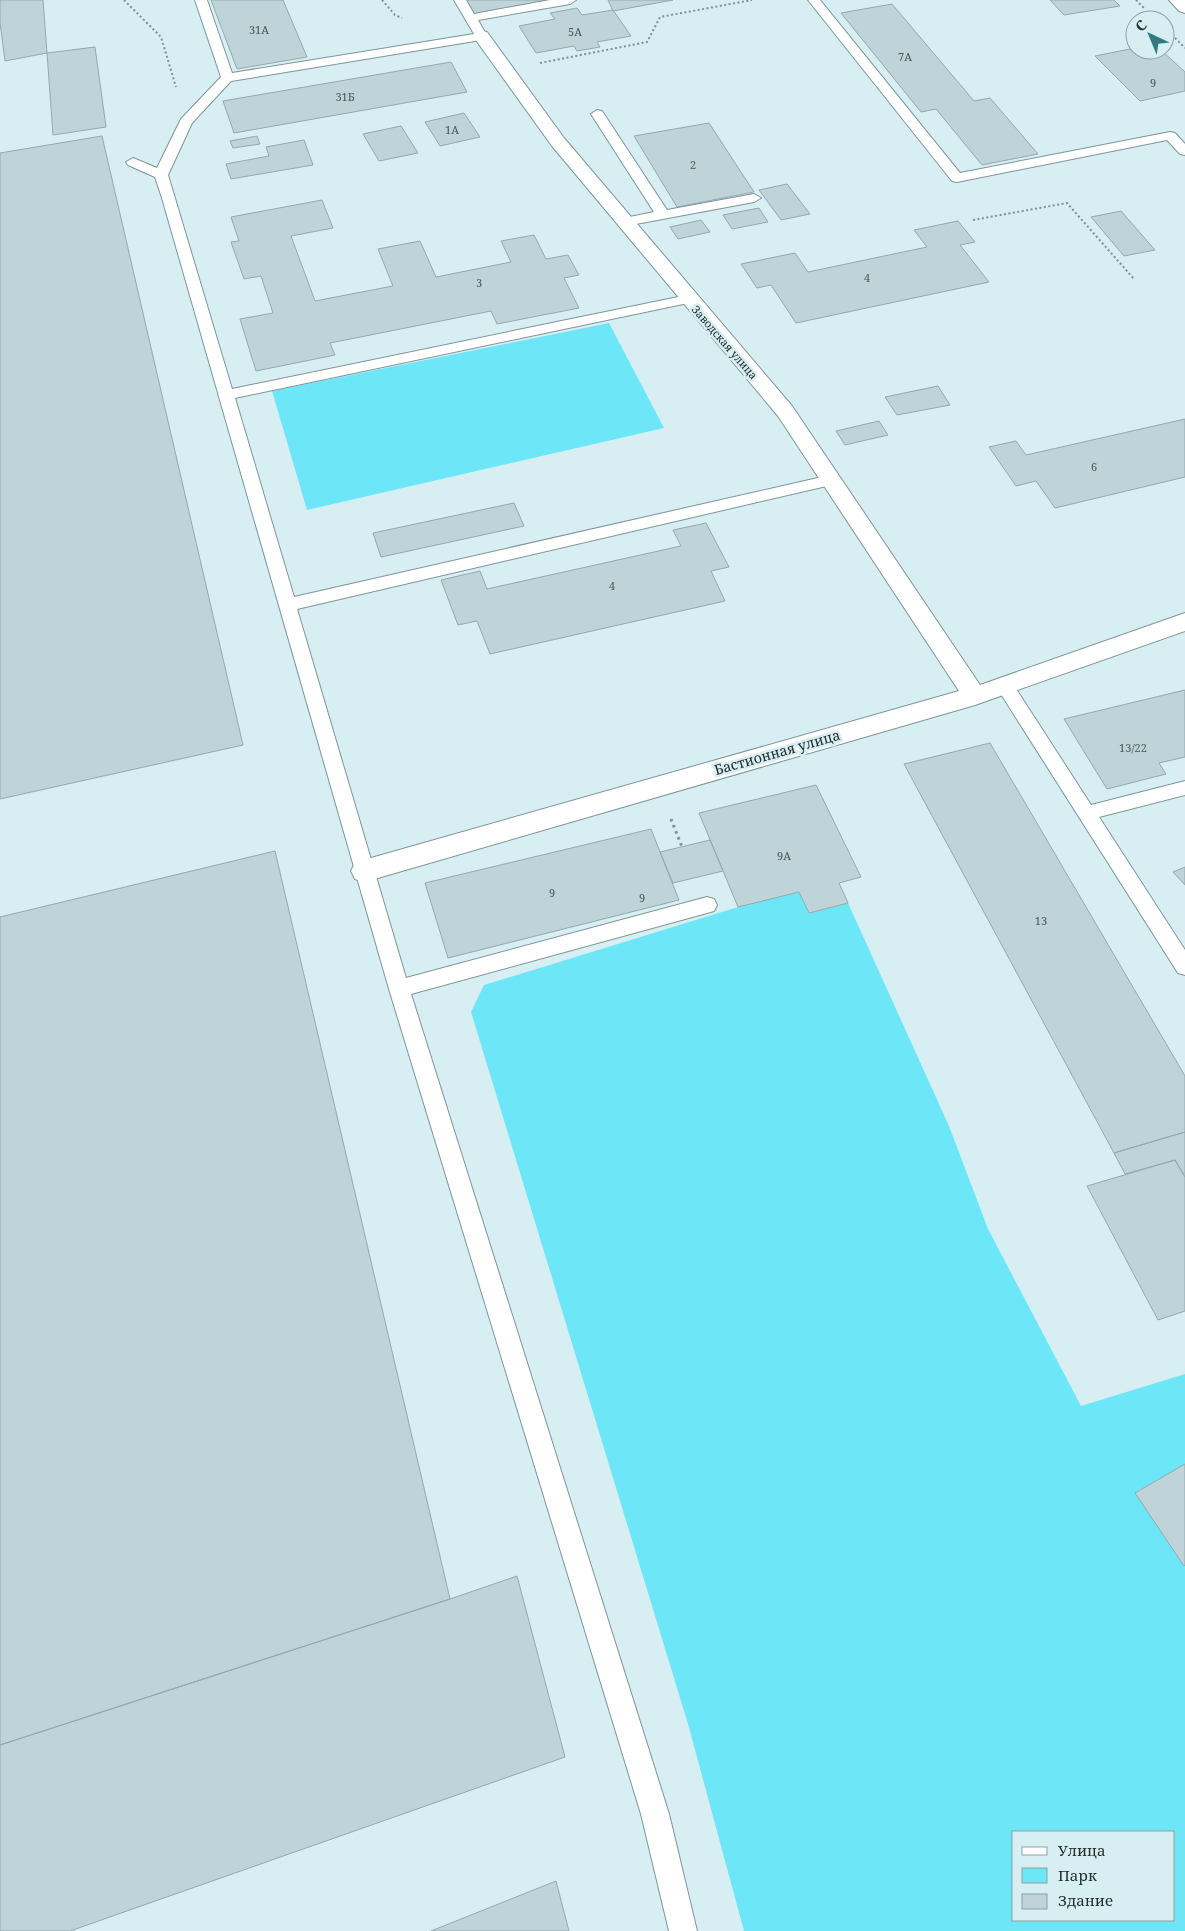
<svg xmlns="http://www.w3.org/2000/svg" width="1185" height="1931" font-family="'Noto Serif',serif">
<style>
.green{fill:#6de7f7;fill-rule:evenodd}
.building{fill:#bed4d8;stroke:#94a9ad}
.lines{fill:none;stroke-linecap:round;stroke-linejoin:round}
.lane-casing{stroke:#7f9598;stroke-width:2}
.street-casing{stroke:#7f9598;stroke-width:2}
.path-far1{stroke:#809092;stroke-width:2;stroke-dasharray:2 2.5;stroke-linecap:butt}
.path{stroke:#809092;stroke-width:3;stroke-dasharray:2.5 4;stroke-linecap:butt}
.lane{fill:#fff;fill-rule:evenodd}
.street{fill:#fff;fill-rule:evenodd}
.labels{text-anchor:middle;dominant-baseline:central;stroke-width:5;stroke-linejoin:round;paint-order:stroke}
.number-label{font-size:11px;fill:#4a5758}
.far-street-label{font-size:11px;fill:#242d2e;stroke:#d7eef2}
.street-label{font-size:14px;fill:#242d2e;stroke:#d7eef2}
</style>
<rect width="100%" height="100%" fill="#d7eef2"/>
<path class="green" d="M 609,323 L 664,428 L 307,510 L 272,391 Z
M 799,892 L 809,913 L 848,903 L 949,1126 L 988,1229 L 1081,1406 L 1185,1374 L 1185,1931 L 744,1931 L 688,1724 L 471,1012 L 484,985 L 738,907 ZM 1014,1832 L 1174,1832 L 1174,1920 L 1014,1920 Z"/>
<path class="building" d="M 0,0 L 43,0 L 47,53 L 5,61 L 0,22 Z
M 211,0 L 283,0 L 307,57 L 237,69 Z
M 466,0 L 543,0 L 545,3 L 475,15 Z
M 608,0 L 673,0 L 613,11 Z
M 1050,0 L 1114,0 L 1120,6 L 1064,15 Z
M 892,4 L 974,101 L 990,98 L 1038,154 L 982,165 L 936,109 L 921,112 L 841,13 Z
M 577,8 L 582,15 L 613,10 L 631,36 L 597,42 L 600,47 L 577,51 L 574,46 L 536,53 L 519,26 L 555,19 L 550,13 Z
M 95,47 L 106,127 L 53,135 L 47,53 Z
M 1135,48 L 1135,50 L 1161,50 L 1185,72 L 1185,91 L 1140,101 L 1095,56 Z
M 451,62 L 467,92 L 234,133 L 223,101 Z
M 464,113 L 480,137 L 440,146 L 425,122 Z
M 709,123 L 754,192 L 677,207 L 634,136 Z
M 401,126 L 418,153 L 379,161 L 363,134 Z
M 102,136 L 243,745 L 0,799 L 0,153 Z
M 257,136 L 260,144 L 233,148 L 230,141 Z
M 304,140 L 313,165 L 231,179 L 226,164 L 269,156 L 266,147 Z
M 787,184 L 810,214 L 781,220 L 759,190 Z
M 322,200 L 333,228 L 291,236 L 315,301 L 393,286 L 378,249 L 420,241 L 436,277 L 511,262 L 501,241 L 534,235 L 546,259 L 568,255 L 579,275 L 564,278 L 579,308 L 497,324 L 491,311 L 330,343 L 335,355 L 256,371 L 240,319 L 273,313 L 261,276 L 244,279 L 231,242 L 239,241 L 231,217 Z
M 759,208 L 768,222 L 732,229 L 723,215 Z
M 1121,211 L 1155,250 L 1124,256 L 1091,217 Z
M 701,220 L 710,232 L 678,239 L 670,227 Z
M 958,221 L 975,242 L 960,245 L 989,282 L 796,323 L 771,285 L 757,288 L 741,264 L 795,253 L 808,272 L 927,247 L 914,230 Z
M 938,386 L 950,405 L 897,415 L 885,397 Z
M 1185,419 L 1185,477 L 1055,508 L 1036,481 L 1016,486 L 989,447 L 1016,441 L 1026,455 Z
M 879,421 L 888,435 L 845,445 L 836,431 Z
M 514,503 L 524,526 L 381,557 L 373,533 Z
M 706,523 L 729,567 L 711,571 L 725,601 L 490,654 L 477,621 L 458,625 L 441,580 L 480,571 L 487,589 L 681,546 L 673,530 Z
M 1185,690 L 1185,757 L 1159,763 L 1166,774 L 1107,789 L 1064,719 Z
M 990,743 L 1185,1076 L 1185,1132 L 1114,1153 L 904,764 Z
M 816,785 L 861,877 L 839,883 L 848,903 L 809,913 L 799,892 L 738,907 L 699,813 Z
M 651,829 L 679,900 L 448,958 L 425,883 Z
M 710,840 L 723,871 L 673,883 L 660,852 Z
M 275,851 L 450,1599 L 0,1745 L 0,917 Z
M 1185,867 L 1185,885 L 1173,872 Z
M 1185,1132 L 1185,1177 L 1175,1160 L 1125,1174 L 1114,1153 Z
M 1175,1160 L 1185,1177 L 1185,1311 L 1158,1320 L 1087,1186 Z
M 1185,1464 L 1185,1565 L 1184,1566 L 1135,1493 Z
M 517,1576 L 565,1757 L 70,1931 L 0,1931 L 0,1745 L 450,1599 Z
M 556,1881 L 569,1931 L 431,1931 Z"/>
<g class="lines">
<defs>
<path id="lane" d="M 195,0 L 207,0 L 232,73 L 474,34 L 454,0 L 466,0 L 474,14 L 550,0 L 576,0 L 570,4 L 478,20 L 487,36 L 481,40 L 231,81 L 192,123 L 168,175 L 232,389 L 688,295 L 693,296 L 695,299 L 693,302 L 688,303 L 235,398 L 294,597 L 831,475 L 837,476 L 839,480 L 837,484 L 831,485 L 297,609 L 406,978 L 707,897 L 714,899 L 717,905 L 714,911 L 707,913 L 411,994 L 669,1814 L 697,1931 L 669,1931 L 641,1814 L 389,989 L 162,198 L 155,177 L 128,165 L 126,162 L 133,158 L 157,168 L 181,119 L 221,77 Z
M 808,0 L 820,0 L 960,173 L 1170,132 L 1175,133 L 1185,144 L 1185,155 L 1180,154 L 1167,140 L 957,182 L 952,181 Z
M 597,110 L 602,111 L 667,210 L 754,194 L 761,198 L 754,202 L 625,226 L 620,225 L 618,222 L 620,219 L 654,212 L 591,114 Z
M 1005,679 L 1011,681 L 1091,805 L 1185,781 L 1185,795 L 1099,817 L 1185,950 L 1185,975 L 1178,973 L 999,691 L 996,686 L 999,681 Z"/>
<path id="street" d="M 1169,0 L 1185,0 L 1185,13 L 1179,11 Z
M 481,31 L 487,32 L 564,138 L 792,406 L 980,685 L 1185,613 L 1185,631 L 975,705 L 364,882 L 355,879 L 351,871 L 355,863 L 364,860 L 959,691 L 778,416 L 552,146 L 473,36 L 475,32 Z"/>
</defs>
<use href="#lane" class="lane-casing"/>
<use href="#street" class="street-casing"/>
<path class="path-far1" d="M 124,0 L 161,37 L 176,87
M 382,0 L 395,15 L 402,18
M 1136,0 L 1145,9
M 1175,38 L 1185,48
M 540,63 L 647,42 L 660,17 L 752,0
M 973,220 L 1067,203 L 1134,279"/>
<path class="path" d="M 671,819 L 682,847"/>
<use href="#lane" class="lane"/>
<use href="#street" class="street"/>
</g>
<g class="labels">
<g class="number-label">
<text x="259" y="29">31А</text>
<text x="575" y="31">5А</text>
<text x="905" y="56">7А</text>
<text x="1153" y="82">9</text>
<text x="345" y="96">31Б</text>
<text x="452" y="129">1А</text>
<text x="693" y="164">2</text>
<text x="867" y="277">4</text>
<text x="479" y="282">3</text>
<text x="1094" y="466">6</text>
<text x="612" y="585">4</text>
<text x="1133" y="747">13/22</text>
<text x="784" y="855">9А</text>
<text x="552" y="892">9</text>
<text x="642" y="897">9</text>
<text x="1041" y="920">13</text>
</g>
<g class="far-street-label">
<text transform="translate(725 342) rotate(49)">Заводская улица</text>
</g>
<g class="street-label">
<text transform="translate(777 752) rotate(-16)">Бастионная улица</text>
</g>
</g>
<rect x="1012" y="1831" width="162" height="90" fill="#d7eef2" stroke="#8fa1a4"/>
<rect x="1022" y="1847" width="25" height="8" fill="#ffffff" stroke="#8fa1a4"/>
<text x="1058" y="1856" font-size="15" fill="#242d2e">Улица</text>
<rect x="1022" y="1868" width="25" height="15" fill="#6de7f7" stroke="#8fa1a4"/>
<text x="1058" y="1881" font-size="15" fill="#242d2e">Парк</text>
<rect x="1022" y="1894" width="25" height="15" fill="#bed4d8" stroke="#8fa1a4"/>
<text x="1058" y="1906" font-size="15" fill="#242d2e">Здание</text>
<g transform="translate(1150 35) rotate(316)"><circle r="24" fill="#d7eef2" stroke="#8fa1a4"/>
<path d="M0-4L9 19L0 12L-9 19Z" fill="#327a83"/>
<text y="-8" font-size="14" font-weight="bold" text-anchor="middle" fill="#242d2e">С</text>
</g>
</svg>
